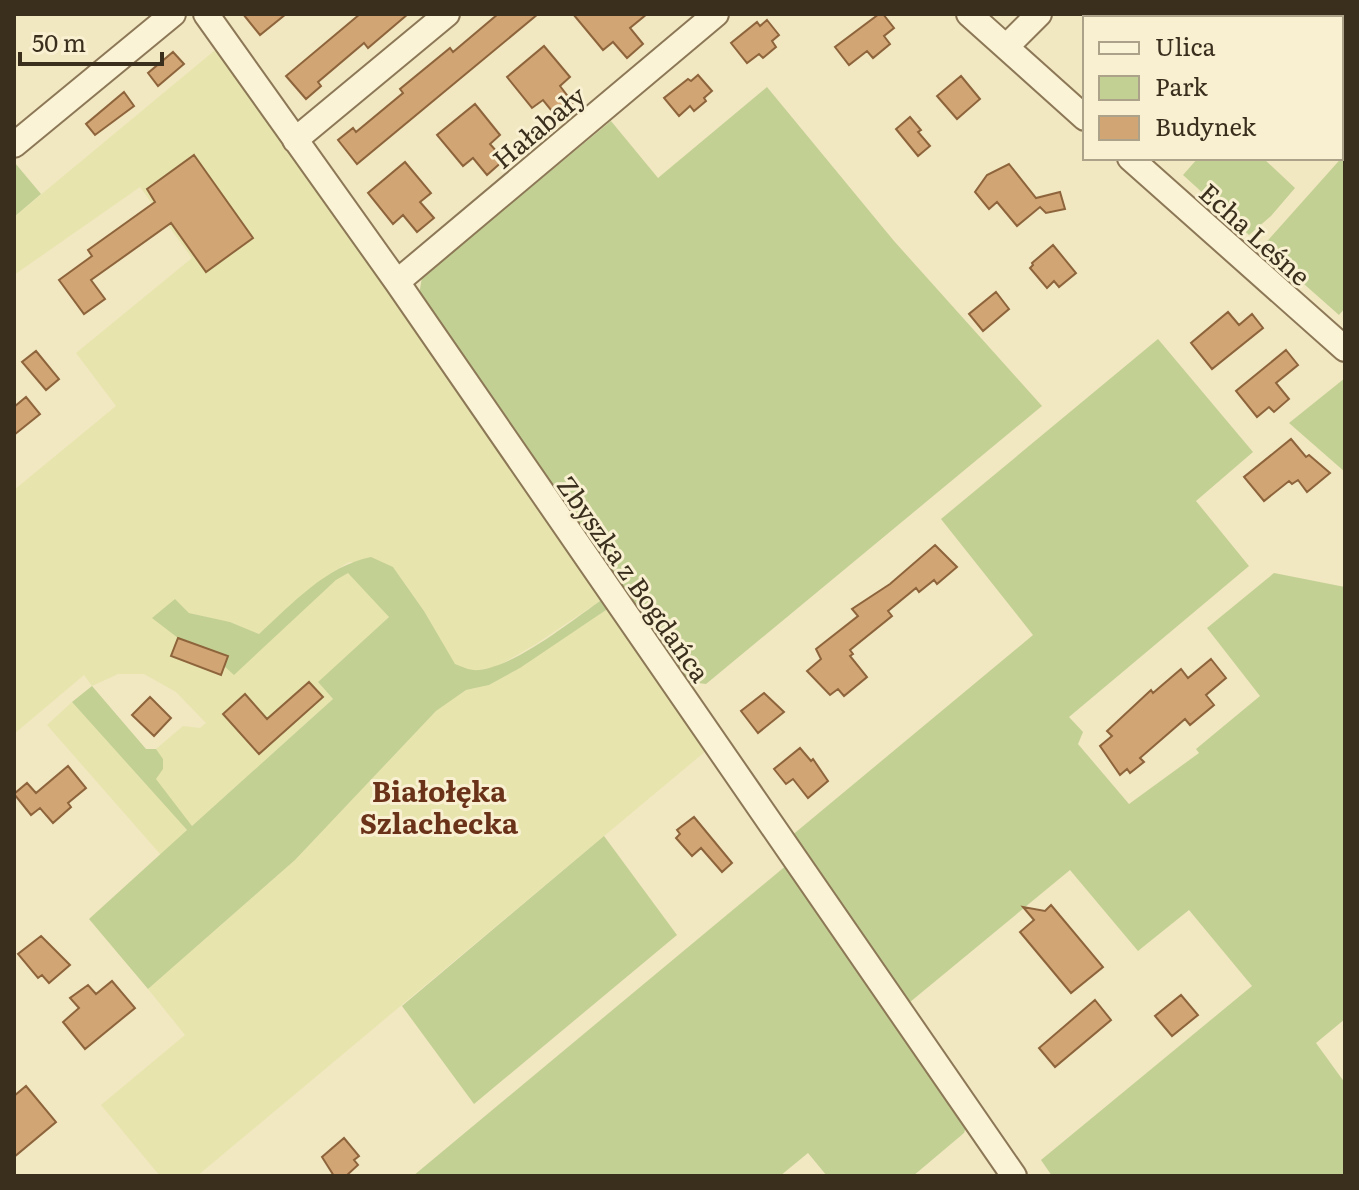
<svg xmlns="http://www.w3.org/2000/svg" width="1359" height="1190" font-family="Literata,serif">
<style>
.farmland{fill:#e7e4ae}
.green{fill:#c3d094}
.building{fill:#d2a574;stroke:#8d643b;stroke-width:2}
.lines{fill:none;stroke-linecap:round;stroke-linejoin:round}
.street-casing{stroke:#8c7857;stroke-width:28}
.street{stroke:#fbf3d5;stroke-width:24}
.labels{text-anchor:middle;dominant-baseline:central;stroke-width:6;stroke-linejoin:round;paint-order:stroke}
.street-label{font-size:26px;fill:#3a2e1d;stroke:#f8f0d1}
.neighbourhood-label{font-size:28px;font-weight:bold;fill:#6a3219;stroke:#f8f0d1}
</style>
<rect width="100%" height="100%" fill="#f1e7c1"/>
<path class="farmland" d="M 1123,14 L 1327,14 L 1323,18 L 1128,18 Z
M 220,46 L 603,599 L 536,644 L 498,666 L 475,671 L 455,665 L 424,611 L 393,567 L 349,562 L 328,575 L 259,634 L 230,622 L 189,613 L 175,599 L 228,656 L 234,674 L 336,580 L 349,572 L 389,617 L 318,682 L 333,699 L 192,826 L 155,778 L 162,759 L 156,749 L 183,726 L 200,728 L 206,723 L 176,692 L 144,674 L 118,674 L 92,686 L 84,675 L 14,734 L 14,490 L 116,406 L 76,353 L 192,258 L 140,187 L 14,275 L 14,217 Z
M 609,608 L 707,750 L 197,1176 L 160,1176 L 101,1105 L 185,1035 L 148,989 L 295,860 L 436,711 L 466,690 L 489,685 L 520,668 Z
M 72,702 L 187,830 L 161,855 L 47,725 Z"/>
<path class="green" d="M 767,87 L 894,241 L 1042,406 L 706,684 L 683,681 L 419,295 L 422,277 L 611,121 L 658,178 Z
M 1345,154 L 1345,308 L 1339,315 L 1262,247 Z
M 1198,158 L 1263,158 L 1295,188 L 1271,216 L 1249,235 L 1183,175 Z
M 15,163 L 41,194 L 14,217 L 14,164 Z
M 1158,339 L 1253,452 L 1196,501 L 1249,566 L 1069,717 L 1083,732 L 1078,744 L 1129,804 L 1199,753 L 1196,749 L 1260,696 L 1207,628 L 1274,573 L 1345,587 L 1345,1019 L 1316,1043 L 1345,1083 L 1345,1176 L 1052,1176 L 1041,1160 L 1252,986 L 1189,910 L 1138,951 L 1070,870 L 904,1007 L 790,837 L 1033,635 L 941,519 Z
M 1345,378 L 1345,472 L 1289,423 Z
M 371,557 L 393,567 L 424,611 L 455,664 C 462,667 471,671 479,670 C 516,666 571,621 603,599 L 609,608 L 520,668 L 489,685 L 466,690 L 436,711 L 295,860 L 148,989 L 89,919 L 187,830 L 72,702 L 92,686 L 146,749 L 156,749 L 163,759 L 163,769 L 156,779 L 192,826 L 333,699 L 318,682 L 389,617 L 348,573 L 336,580 L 234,675 L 224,666 L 227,656 L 178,638 L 152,618 L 175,599 L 189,613 L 230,622 L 259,634 C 292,604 326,566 371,557 Z
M 604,836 L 677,935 L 474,1104 L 402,1006 Z
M 788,864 L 966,1127 L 964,1133 L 913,1176 L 827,1176 L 808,1153 L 780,1176 L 413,1176 Z"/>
<path class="building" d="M 243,14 L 286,14 L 260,35 Z
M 360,14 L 408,14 L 368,48 L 364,43 L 318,82 L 321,86 L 306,99 L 286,76 Z
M 498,14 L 538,14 L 357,164 L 338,140 L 353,128 L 356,132 L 403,93 L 400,89 L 450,48 L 453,52 Z
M 573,14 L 647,14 L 630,28 L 643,44 L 627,58 L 613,42 L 603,50 Z
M 879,14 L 883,14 L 894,28 L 884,36 L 890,44 L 873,58 L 867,51 L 849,65 L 835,47 Z
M 767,20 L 779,35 L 772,41 L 776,47 L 763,58 L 759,54 L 747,63 L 731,43 L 757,22 L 760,26 Z
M 544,46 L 570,77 L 560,86 L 573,103 L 556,116 L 543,100 L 532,108 L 507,77 Z
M 173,52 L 184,64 L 158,86 L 148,73 Z
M 698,75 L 712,91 L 704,98 L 706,101 L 694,111 L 690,106 L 679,116 L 664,98 L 688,79 L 691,81 Z
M 961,76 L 980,99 L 957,119 L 937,96 Z
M 124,92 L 134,106 L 95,135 L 86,124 Z
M 475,104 L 500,135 L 490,144 L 504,160 L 487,175 L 473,158 L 463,166 L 437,135 Z
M 910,117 L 921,130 L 918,132 L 930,146 L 918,156 L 896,129 Z
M 194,155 L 253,238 L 206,272 L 171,223 L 91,280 L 105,299 L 84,314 L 59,280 L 92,256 L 88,250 L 155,202 L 147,189 Z
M 405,162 L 431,193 L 420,202 L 434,218 L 417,232 L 403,215 L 393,224 L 368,193 Z
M 1009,164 L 1036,198 L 1060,192 L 1065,209 L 1046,213 L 1040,207 L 1017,226 L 997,202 L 989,209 L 975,192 L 987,175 Z
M 1053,245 L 1076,273 L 1059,287 L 1054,281 L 1047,288 L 1030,268 L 1033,265 L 1032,263 Z
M 996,292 L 1009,309 L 983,331 L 969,314 Z
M 1228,312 L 1239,325 L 1252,314 L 1263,328 L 1212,369 L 1191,343 Z
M 1286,350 L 1298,365 L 1276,383 L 1289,399 L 1274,412 L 1269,407 L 1257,417 L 1236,391 Z
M 36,351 L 59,379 L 46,390 L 22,362 Z
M 26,397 L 40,414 L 14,435 L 14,407 Z
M 1291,439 L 1306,457 L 1309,455 L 1330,473 L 1307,492 L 1298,480 L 1292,484 L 1289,481 L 1264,501 L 1244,477 Z
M 935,545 L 957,567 L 937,584 L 934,580 L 919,592 L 916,588 L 888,611 L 892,616 L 850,650 L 853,654 L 850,656 L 867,677 L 844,696 L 838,689 L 830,695 L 807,671 L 821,659 L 816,649 L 858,616 L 852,609 L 890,584 Z
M 178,638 L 228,656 L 221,675 L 171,656 Z
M 1211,659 L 1226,678 L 1206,695 L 1214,705 L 1190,725 L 1185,719 L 1140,758 L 1144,762 L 1130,773 L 1127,769 L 1120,775 L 1100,746 L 1112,736 L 1107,731 L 1151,690 L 1153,693 L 1181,669 L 1188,678 Z
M 309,682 L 323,697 L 259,754 L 223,714 L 245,694 L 267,719 Z
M 764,693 L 784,712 L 758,733 L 741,711 Z
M 150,697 L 171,718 L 154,736 L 132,715 Z
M 800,748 L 811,761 L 813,759 L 828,781 L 808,798 L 793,779 L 786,784 L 774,769 Z
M 68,766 L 86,788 L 68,803 L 71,807 L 53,823 L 40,808 L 31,815 L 14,794 L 27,783 L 36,793 Z
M 694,817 L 732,863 L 722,872 L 701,848 L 692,856 L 676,838 L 680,834 L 677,830 Z
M 1051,905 L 1103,967 L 1071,993 L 1020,932 L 1034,920 L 1023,907 L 1045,911 Z
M 41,936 L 70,965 L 49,983 L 42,975 L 38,978 L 18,954 Z
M 112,981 L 135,1008 L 85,1049 L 63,1022 L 79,1008 L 70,998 L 88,985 L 96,994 Z
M 1181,995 L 1198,1015 L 1172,1036 L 1155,1016 Z
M 1095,1000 L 1111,1020 L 1055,1067 L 1039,1048 Z
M 26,1086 L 56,1122 L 14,1157 L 14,1096 Z
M 344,1138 L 359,1156 L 354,1160 L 358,1165 L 346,1176 L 334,1176 L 322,1157 Z"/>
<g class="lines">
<defs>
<path id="street" d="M 206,14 L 397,282 L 1014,1176
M 969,14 L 1085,118
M 1006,47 L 1039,14
M 295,140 L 447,14
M 14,145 L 173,14
M 1130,158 L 1345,349
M 397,282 L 716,14"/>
</defs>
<use href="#street" class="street-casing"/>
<use href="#street" class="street"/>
</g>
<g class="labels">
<g class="street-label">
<text transform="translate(538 126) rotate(-40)">Hałabały</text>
<text transform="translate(1256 233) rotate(42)">Echa Leśne</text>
<text transform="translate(635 578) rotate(55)">Zbyszka z Bogdańca</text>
</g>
<g class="neighbourhood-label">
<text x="439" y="790">Białołęka<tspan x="439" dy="32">Szlachecka</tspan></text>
</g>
</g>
<rect width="1359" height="1190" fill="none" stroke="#3a2e1d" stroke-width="32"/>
<rect x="1083" y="16" width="260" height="144" fill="#f8f0d1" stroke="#aca289" stroke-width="2"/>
<rect x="1099" y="42" width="40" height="12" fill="#fbf3d5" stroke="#aca289" stroke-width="2"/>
<text x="1155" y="56" font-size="24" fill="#3a2e1d">Ulica</text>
<rect x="1099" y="76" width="40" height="24" fill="#c3d094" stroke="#aca289" stroke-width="2"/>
<text x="1155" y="96" font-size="24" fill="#3a2e1d">Park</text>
<rect x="1099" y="116" width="40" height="24" fill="#d2a574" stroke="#aca289" stroke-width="2"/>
<text x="1155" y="136" font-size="24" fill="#3a2e1d">Budynek</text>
<path d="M20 52v12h142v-12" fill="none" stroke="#3a2e1d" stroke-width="4"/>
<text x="32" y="52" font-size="24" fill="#3a2e1d" stroke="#f8f0d1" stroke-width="6" paint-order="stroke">50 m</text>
</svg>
